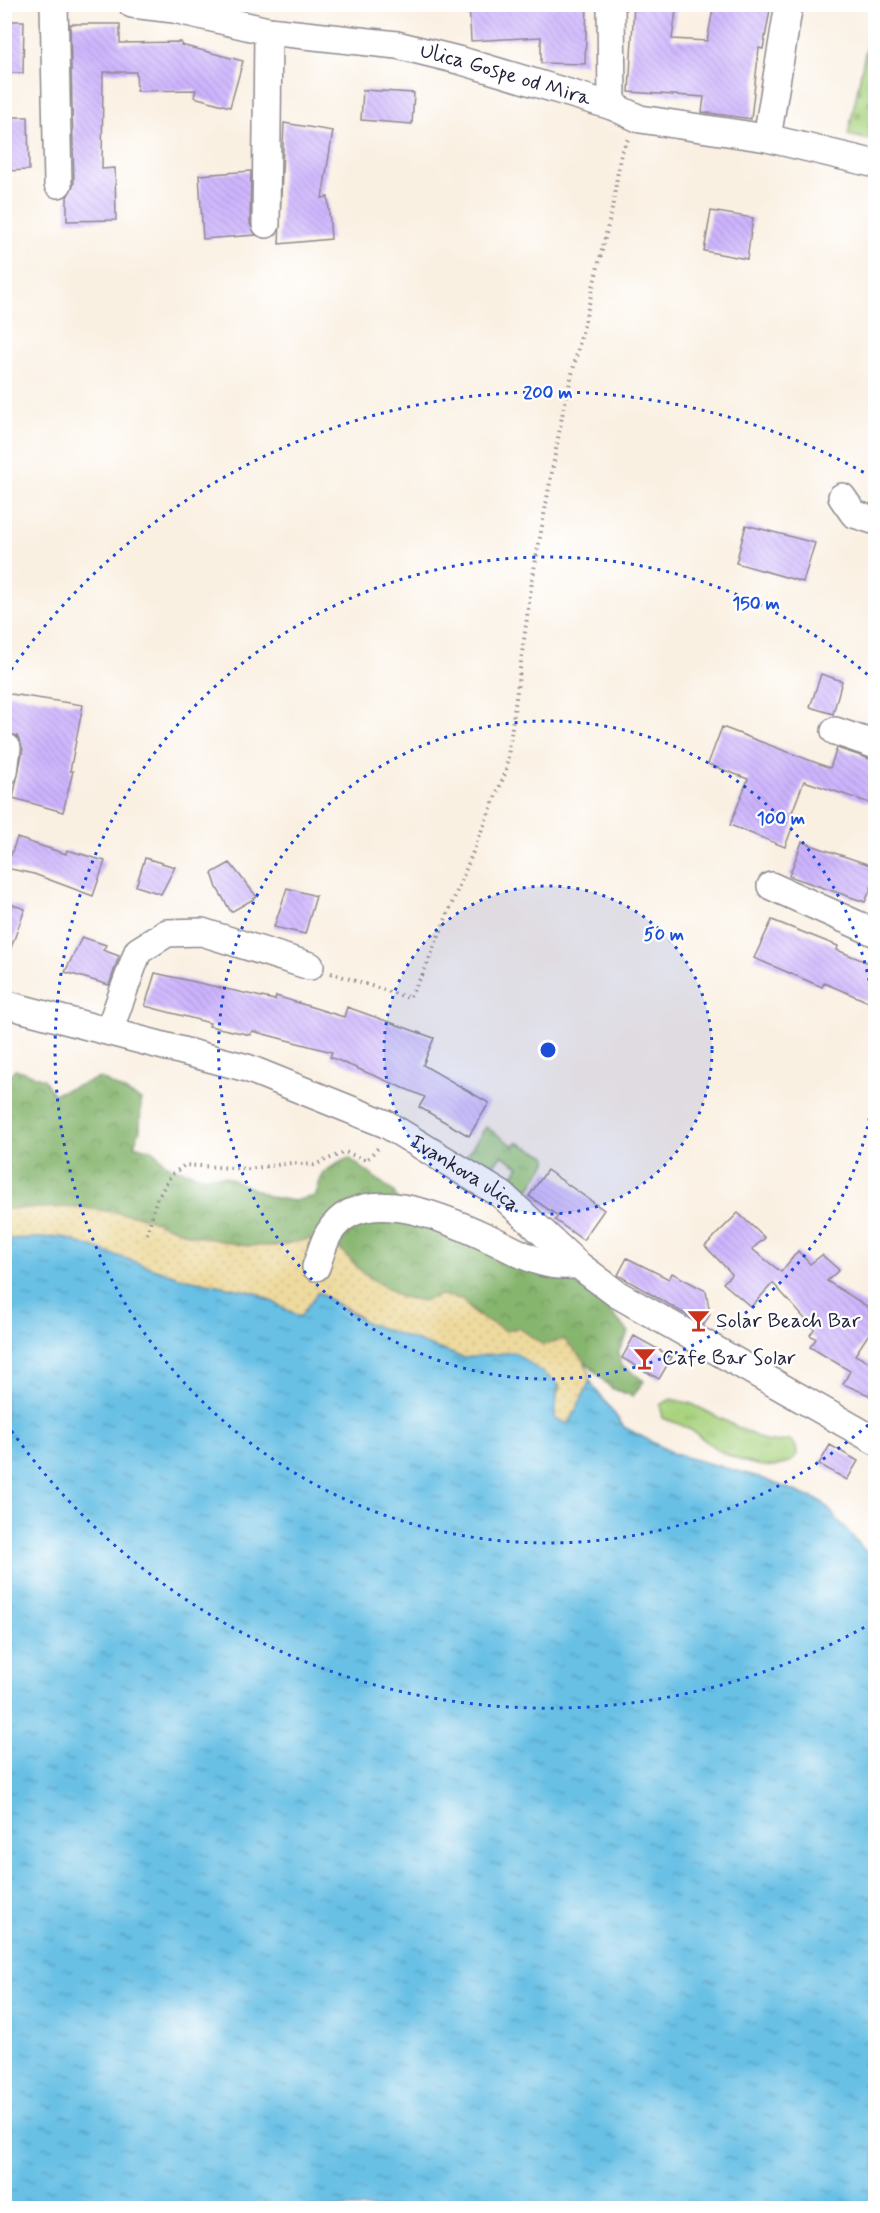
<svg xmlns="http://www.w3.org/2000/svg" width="880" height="2213" font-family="Mynerve,sans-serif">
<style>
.grass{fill:url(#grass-tufts);stroke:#667a5d;stroke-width:1.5}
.forest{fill:url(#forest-crowns);stroke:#546c54;stroke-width:1.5}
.sand{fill:url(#sand-dots);stroke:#887e6c;stroke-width:1.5}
.cemetery{fill:url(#cemetery-stones);stroke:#667a5d;stroke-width:1.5}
.water{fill:url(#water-ripples);stroke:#457190;stroke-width:1.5}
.building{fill:url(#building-back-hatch)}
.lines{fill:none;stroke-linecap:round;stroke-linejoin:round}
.minor-casing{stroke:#8e898e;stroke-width:30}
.path{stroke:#8e898e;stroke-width:4;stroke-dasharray:1.5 4.5;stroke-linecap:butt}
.minor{stroke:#fff;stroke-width:27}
.ring{fill:none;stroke:#1d4ed8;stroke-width:3;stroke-dasharray:3 6}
.labels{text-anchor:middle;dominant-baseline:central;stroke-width:4.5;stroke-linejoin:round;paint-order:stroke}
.street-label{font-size:21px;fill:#22223b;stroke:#fff}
.poi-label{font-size:21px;fill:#22223b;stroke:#fff;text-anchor:start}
.centre{fill:#1d4ed8;stroke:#fff;stroke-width:3}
.ring-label{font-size:18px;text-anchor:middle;font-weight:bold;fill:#1d4ed8;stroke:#fff;stroke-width:4.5;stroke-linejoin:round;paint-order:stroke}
</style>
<defs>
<pattern id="grass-tufts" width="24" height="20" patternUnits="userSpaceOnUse" patternTransform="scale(1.5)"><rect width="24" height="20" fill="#a9d37f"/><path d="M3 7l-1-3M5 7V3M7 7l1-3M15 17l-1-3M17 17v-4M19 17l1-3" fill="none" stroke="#91b56f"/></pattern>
<pattern id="forest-crowns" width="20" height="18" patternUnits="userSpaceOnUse" patternTransform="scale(1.5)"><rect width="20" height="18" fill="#86b56e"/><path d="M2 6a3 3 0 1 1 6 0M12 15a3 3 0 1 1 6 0" fill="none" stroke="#6d935c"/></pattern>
<pattern id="sand-dots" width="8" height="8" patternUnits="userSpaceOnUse" patternTransform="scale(1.5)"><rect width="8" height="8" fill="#eeda9e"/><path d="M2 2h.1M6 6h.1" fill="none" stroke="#ccbb89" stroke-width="1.8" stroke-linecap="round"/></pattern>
<pattern id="cemetery-stones" width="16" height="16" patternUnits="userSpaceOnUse" patternTransform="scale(1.5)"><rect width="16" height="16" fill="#a9d37f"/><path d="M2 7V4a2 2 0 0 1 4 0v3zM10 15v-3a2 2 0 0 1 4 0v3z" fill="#91b56f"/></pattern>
<pattern id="water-ripples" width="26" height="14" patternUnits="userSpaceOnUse" patternTransform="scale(1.5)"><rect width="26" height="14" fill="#68c0e5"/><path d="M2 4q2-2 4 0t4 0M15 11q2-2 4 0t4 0" fill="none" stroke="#559cbb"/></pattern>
<pattern id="building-back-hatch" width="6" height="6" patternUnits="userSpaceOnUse" patternTransform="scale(1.5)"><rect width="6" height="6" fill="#cdb4fd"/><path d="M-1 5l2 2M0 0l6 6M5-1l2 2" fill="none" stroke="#b09ada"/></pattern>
</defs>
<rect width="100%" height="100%" fill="#fff"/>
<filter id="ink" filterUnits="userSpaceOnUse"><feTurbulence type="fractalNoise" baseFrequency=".0167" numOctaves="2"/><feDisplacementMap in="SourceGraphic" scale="12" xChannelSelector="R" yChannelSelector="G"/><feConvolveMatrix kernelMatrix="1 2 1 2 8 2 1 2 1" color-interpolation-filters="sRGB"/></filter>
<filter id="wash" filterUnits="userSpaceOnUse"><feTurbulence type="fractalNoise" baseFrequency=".008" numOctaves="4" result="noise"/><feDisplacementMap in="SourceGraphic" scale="24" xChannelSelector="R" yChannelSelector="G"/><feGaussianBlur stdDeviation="1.35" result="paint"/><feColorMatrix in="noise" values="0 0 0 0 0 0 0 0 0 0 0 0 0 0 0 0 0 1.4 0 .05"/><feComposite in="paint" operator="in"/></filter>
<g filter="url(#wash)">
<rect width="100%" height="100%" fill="#faf0e2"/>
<path class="grass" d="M 486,1127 L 514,1146 L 517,1142 L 547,1156 L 547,1162 L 524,1197 L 507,1185 L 519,1166 L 501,1155 L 490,1171 L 467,1155 Z
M 671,1399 L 692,1404 L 767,1442 L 791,1441 L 796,1447 L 797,1454 C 781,1478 740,1462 720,1451 C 709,1445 700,1435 689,1429 C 681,1424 672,1422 663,1418 L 660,1405 Z"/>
<path class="forest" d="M 15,1069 L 44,1079 L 53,1094 L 100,1078 L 141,1100 L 140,1130 L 134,1145 L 154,1151 L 168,1166 L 202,1176 L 224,1176 L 271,1197 L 293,1201 L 316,1196 C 321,1170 326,1169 349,1158 L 394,1192 L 404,1216 C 442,1225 477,1237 511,1257 L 534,1250 L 607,1308 L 629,1332 L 618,1353 L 622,1365 L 644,1381 L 633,1396 L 611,1388 L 563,1339 L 543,1345 L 519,1328 L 506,1331 C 488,1322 474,1315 462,1299 L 440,1295 L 423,1301 L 400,1297 L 364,1274 L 339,1248 C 347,1224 367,1222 389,1215 L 382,1203 C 355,1207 333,1215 316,1238 L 275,1246 L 246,1246 L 191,1235 L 139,1216 L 78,1207 L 5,1209 L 5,1080 Z"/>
<path class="sand" d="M 78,1207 L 139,1216 L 191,1235 L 246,1246 L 275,1246 L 316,1238 L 323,1228 L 389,1215 C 367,1222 347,1224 339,1248 L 364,1274 L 400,1297 L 423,1301 L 440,1295 L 462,1299 L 473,1313 L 506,1331 L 519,1328 L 543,1345 L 563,1339 C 587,1362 598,1371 582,1404 C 576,1416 574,1423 562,1429 L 552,1423 L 552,1409 L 560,1386 L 517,1358 L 500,1354 L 485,1355 L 467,1361 L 367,1324 L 351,1310 L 316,1297 L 312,1310 L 298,1320 L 253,1292 L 5,1248 L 5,1209 Z"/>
<path class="cemetery" d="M 871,25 L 876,26 L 875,141 L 848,135 Z"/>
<path class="water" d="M 62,1237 L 182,1278 L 257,1293 L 300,1317 L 318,1292 L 367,1323 L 464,1358 L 514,1352 L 558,1384 L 555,1419 L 569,1424 L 590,1381 L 624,1427 L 674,1454 L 759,1477 L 822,1502 L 875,1562 L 875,2208 L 5,2208 L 5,1239 Z"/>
<g id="blocks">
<path class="building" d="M 469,4 L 587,4 L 585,64 L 541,63 L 541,37 L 471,41 Z
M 634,4 L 677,4 L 672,39 L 707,41 L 714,4 L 771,4 L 763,49 L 759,48 L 751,119 L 702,112 L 704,97 L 629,92 Z
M 4,21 L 24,21 L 23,73 L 4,73 Z
M 70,24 L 120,24 L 120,43 L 181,42 L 181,45 L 243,61 L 230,107 L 194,97 L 196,90 L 137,91 L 136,72 L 103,72 L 102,169 L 115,168 L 116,220 L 67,221 L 67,197 L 74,184 Z
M 363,90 L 414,93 L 412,124 L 361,120 Z
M 4,117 L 28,117 L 29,170 L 4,171 Z
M 284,123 L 333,131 L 322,198 L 328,197 L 331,239 L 279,244 Z
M 251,171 L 250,224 L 256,235 L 203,239 L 199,175 Z
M 711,211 L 753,218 L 747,259 L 704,251 Z
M 746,525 L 815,543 L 803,582 L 736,563 Z
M 821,674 L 842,681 L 833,714 L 810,707 Z
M 4,693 L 83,705 L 70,771 L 73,771 L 63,812 L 13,798 L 23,749 L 17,736 L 4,733 Z
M 722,727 L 830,768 L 837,748 L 876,761 L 876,805 L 804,781 L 791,815 L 796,817 L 785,847 L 730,825 L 748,779 L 708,764 Z
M 17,838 L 66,854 L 67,850 L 105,861 L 93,896 L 34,874 L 6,868 Z
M 802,842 L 876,867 L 876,877 L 865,902 L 789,876 Z
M 145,858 L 175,867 L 161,894 L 136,886 Z
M 230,863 L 257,897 L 231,912 L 217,888 L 212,873 Z
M 287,888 L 316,896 L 305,934 L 274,927 Z
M 4,902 L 25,909 L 7,959 L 4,959 Z
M 772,920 L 838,946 L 837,950 L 876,966 L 876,1005 L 824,983 L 822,987 L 754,958 Z
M 82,937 L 106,945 L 103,950 L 119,956 L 109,985 L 65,972 Z
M 155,973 L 275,1000 L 276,996 L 344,1017 L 347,1007 L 434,1038 L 423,1065 L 489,1103 L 469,1136 L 419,1107 L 425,1097 L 330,1057 L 332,1052 L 252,1031 L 251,1035 L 209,1026 L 210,1023 L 145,1006 Z
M 547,1170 L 604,1210 L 583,1240 L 555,1220 L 558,1216 L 529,1196 Z
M 738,1213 L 765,1238 L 752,1249 L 781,1272 L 798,1251 L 810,1264 L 822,1255 L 839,1270 L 827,1281 L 876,1312 L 876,1323 L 855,1355 L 876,1366 L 876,1398 L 843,1384 L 850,1371 L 810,1347 L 816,1339 L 810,1335 L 814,1329 L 773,1283 L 751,1307 L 723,1283 L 732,1274 L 705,1246 Z
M 627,1258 L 669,1279 L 672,1273 L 706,1291 L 710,1314 L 704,1325 L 618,1275 Z
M 634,1336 L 672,1357 L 659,1379 L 622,1358 Z
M 830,1445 L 858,1461 L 847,1480 L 819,1464 Z"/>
</g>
</g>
<g filter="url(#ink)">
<use href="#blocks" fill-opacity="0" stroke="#8e898e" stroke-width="1.5"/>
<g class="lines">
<defs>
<g id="minor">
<path d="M 54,4 L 58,184"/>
<path id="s1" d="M 132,4 L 174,9 L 268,31 L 397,45 L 462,61 L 612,106 L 640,119 L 767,138 L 876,164"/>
<path d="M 611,4 L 612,106"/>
<path d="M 767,138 L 789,4"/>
<path d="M 266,224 L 268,31"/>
<path d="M 842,497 L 854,514 L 876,521"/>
<path d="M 835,731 L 876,745"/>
<path d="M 4,772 L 7,748"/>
<path d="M 771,886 L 876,933"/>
<path id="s2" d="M 4,1004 L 247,1068 L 386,1124 L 502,1195 L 577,1264 L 617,1294 L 876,1441"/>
<path d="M 109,1031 L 138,951 L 167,933 L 202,932 L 310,966"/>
<path d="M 316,1267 C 320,1256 323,1243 329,1233 C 361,1181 445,1218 486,1237 C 516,1250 543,1271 577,1264"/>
</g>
</defs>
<use href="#minor" class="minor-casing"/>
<path class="path" d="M 331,973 L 409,998 L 424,972 L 506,771 L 532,581 L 563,411 L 612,209 L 621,152 L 628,139
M 147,1234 L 156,1201 L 171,1175 L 185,1165 L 248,1169 L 291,1163 L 314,1165 L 345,1152 L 366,1160 L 380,1146"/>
<use href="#minor" class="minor"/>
</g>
</g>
<circle cx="548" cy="1050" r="164" fill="#1d4ed8" fill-opacity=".12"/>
<g class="ring">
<circle cx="548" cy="1050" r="164"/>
<path d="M875 1082A329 329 0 1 1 875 1018"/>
<path d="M875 1419A493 493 0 1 1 875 681"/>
<path d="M872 1623A658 658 0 0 1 6 1423M6 677A658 658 0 0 1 872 477"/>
</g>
<defs>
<symbol id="bar-bare" viewBox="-9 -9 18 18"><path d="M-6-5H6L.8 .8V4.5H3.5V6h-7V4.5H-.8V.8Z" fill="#c8321e" stroke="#fff" stroke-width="2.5" paint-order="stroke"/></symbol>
</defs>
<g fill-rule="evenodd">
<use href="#bar-bare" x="682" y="1304" width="33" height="33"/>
<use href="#bar-bare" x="628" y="1342" width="33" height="33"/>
</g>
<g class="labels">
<g class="street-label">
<text stroke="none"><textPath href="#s1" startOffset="381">Ulica Gospe od Mira</textPath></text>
<text stroke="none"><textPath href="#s2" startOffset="494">Ivankova ulica</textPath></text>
</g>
<g class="poi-label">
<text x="716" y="1321">Solar Beach Bar</text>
<text x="662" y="1358">Cafe Bar Solar</text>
</g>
</g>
<circle cx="548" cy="1050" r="9" class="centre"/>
<g class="ring-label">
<text x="548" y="398">200 m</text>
<text x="756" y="609">150 m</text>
<text x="781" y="824">100 m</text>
<text x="664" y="940">50 m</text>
</g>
<rect width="880" height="2213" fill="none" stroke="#fff" stroke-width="24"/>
</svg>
